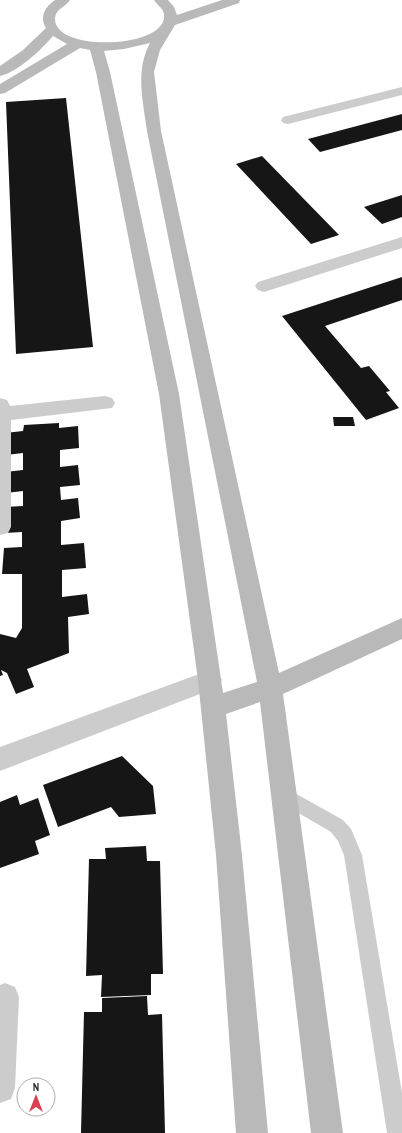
<svg xmlns="http://www.w3.org/2000/svg" width="402" height="1133" font-family="'Archivo Narrow',sans-serif">
<style>
.building{fill:#161616}
.lines{fill:none;stroke-linecap:round;stroke-linejoin:round}
.lane{fill:#ccc;fill-rule:evenodd}
.street{fill:#ccc;fill-rule:evenodd}
.secondary{fill:#b9b9b9;fill-rule:evenodd}
</style>
<rect width="100%" height="100%" fill="#fff"/>
<path class="building" d="M 66,98 L 93,347 L 16,354 L 6,102 Z
M 402,114 L 402,130 L 320,152 L 308,139 Z
M 262,156 L 339,235 L 311,244 L 236,164 Z
M 402,195 L 402,217 L 382,224 L 364,207 Z
M 402,277 L 402,300 L 325,326 L 361,368 L 369,366 L 390,391 L 386,392 L 399,408 L 366,420 L 282,316 Z
M 333,417 L 353,417 L 355,426 L 334,426 Z
M 59,423 L 59,428 L 78,426 L 79,448 L 60,450 L 60,467 L 78,465 L 80,485 L 60,487 L 61,500 L 78,498 L 80,518 L 61,521 L 61,545 L 84,543 L 86,568 L 62,570 L 62,597 L 87,594 L 89,614 L 68,617 L 69,653 L 27,669 L 34,687 L 16,694 L 7,673 L 1,670 L 3,675 L 0,676 L 0,634 L 16,638 L 22,628 L 22,574 L 2,574 L 4,548 L 22,547 L 22,532 L 4,533 L 5,507 L 23,506 L 23,491 L 6,493 L 5,472 L 23,470 L 23,453 L 6,455 L 5,433 L 23,431 L 24,425 Z
M 122,756 L 153,786 L 156,814 L 119,817 L 111,807 L 58,827 L 43,785 Z
M 17,795 L 20,805 L 38,798 L 50,835 L 35,841 L 39,854 L 0,868 L 0,802 Z
M 146,846 L 147,861 L 160,861 L 163,974 L 151,974 L 151,995 L 101,997 L 102,975 L 86,976 L 89,859 L 106,859 L 105,848 Z
M 147,996 L 148,1015 L 162,1014 L 165,1133 L 81,1133 L 84,1012 L 102,1012 L 102,998 Z"/>
<g class="lines">
<path class="lane" d="M 284,787 L 343,820 L 351,829 L 362,855 L 402,1093 L 402,1133 L 387,1133 L 344,855 L 338,841 L 331,832 L 278,801 L 275,795 L 278,789 Z"/>
<path class="street" d="M 402,87 L 402,95 L 288,124 L 283,123 L 281,120 L 283,117 Z
M 402,237 L 402,248 L 264,292 L 258,290 L 255,286 L 258,282 Z
M 105,396 L 112,398 L 115,403 L 112,408 L 11,420 L 11,527 L 8,533 L 0,535 L 0,398 L 7,400 L 10,406 Z
M 210,670 L 218,673 L 222,680 L 218,687 L 0,771 L 0,747 Z
M 5,983 L 15,987 L 19,997 L 15,1088 L 11,1099 L 0,1103 L 0,985 Z"/>
<path class="secondary" d="M 55,0 L 70,0 C 66,7 56,8 55,18 C 53,53 169,49 164,14 C 163,8 157,5 154,0 L 168,0 L 174,7 L 177,15 L 222,0 L 240,0 L 239,3 L 175,25 L 160,50 L 154,72 L 161,131 L 279,673 L 402,618 L 402,639 L 283,694 L 343,1133 L 311,1133 L 260,702 L 226,714 L 242,855 L 268,1133 L 236,1133 L 216,855 L 198,680 L 159,394 L 96,72 L 90,50 L 80,48 L 5,93 L 0,94 L 0,84 L 67,44 L 53,36 C 41,50 18,72 0,76 L 0,66 L 23,50 L 46,28 C 39,17 45,7 55,0 ZM 150,43 C 135,71 143,101 147,131 L 257,682 L 223,693 L 179,394 L 110,72 L 104,51 L 124,49 Z"/>
</g>
<g transform="translate(36 1097)"><circle r="19" fill="#ffffff" stroke="#acacac"/>
<path d="M0-3L7 15L0 10L-7 15Z" fill="#d93f4e"/>
<text y="-6" font-size="11" font-weight="bold" text-anchor="middle" fill="#2f2f2f">N</text>
</g>
</svg>
